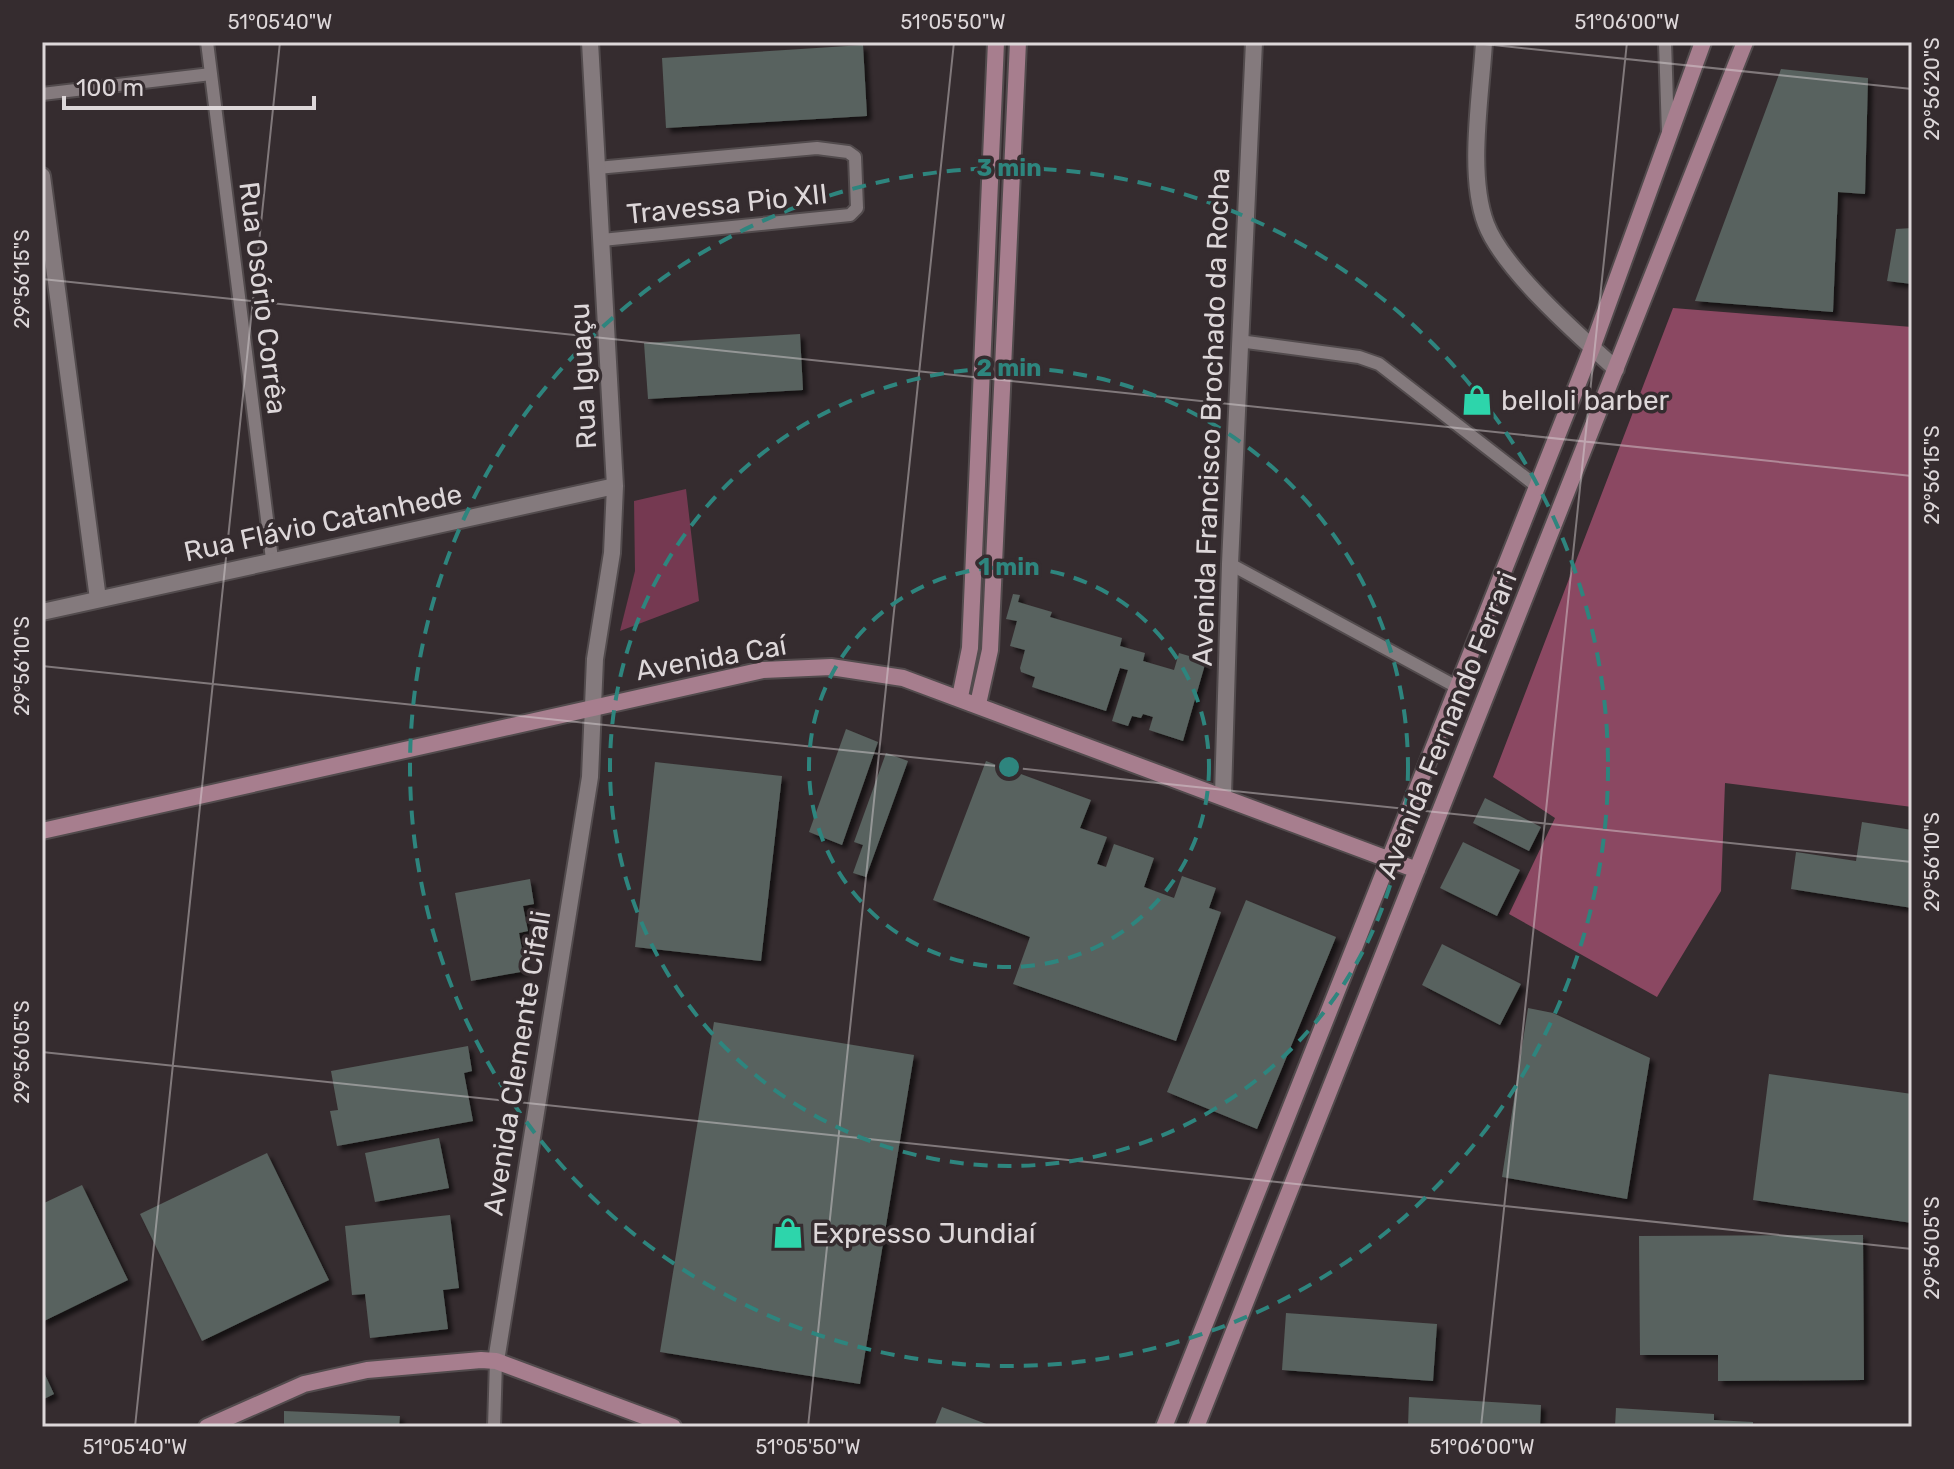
<svg xmlns="http://www.w3.org/2000/svg" width="1954" height="1469" font-family="Rubik,sans-serif">
<style>
.green{fill:#753951}
.forest{fill:#8b4862}
.building{fill:#58625e;filter:url(#shadow)}
.lines{fill:none;stroke-linecap:round;stroke-linejoin:round}
.minor-casing{stroke:#524b4d;stroke-width:16}
.tertiary-casing{stroke:#524b4d;stroke-width:20}
.secondary-casing{stroke:#524b4d;stroke-width:20}
.minor{stroke:#847a7d;stroke-width:12}
.tertiary{stroke:#847a7d;stroke-width:16}
.secondary{stroke:#a77e8e;stroke-width:16}
.ticks{fill:none;stroke:#ddd7d9;stroke-width:2;stroke-opacity:0.45}
.ring{fill:none;stroke:#2e857e;stroke-width:4;stroke-dasharray:14 10}
.labels{text-anchor:middle;dominant-baseline:central;stroke-width:7;stroke-linejoin:round;paint-order:stroke}
.street-label{font-size:28px;fill:#ddd7d9;stroke:#352c2f}
.poi-label{font-size:28px;fill:#ddd7d9;stroke:#352c2f;text-anchor:start}
.centre{fill:#2e857e;stroke:#352c2f;stroke-width:4}
.ring-label{font-size:24px;text-anchor:middle;font-weight:bold;fill:#2e857e;stroke:#352c2f;stroke-width:7;stroke-linejoin:round;paint-order:stroke}
.neatline{fill:none;stroke:#ddd7d9;stroke-width:3}
.ticks-label{font-size:20px;text-anchor:middle;fill:#ddd7d9}
</style>
<defs>
<filter id="shadow"><feDropShadow dx="4.5" dy="4.5" stdDeviation="2" flood-color="#0009"/></filter>
</defs>
<rect width="100%" height="100%" fill="#352c2f"/>
<path class="green" d="M 686,489 L 699,601 L 620,631 L 635,571 L 634,501 Z"/>
<path class="forest" d="M 1673,308 L 1912,327 L 1912,807 L 1725,783 L 1721,891 L 1657,997 L 1509,914 L 1555,818 L 1493,777 Z"/>
<path class="building" d="M 863,45 L 867,116 L 666,128 L 662,58 Z
M 1781,69 L 1868,78 L 1865,194 L 1838,192 L 1833,312 L 1695,301 Z
M 1912,228 L 1912,284 L 1887,281 L 1896,229 Z
M 800,334 L 803,390 L 648,399 L 644,343 Z
M 1013,594 L 1020,595 L 1018,602 L 1052,612 L 1050,617 L 1122,638 L 1120,646 L 1145,653 L 1143,661 L 1174,670 L 1179,653 L 1206,661 L 1183,741 L 1149,730 L 1153,717 L 1143,714 L 1141,718 L 1132,716 L 1128,726 L 1112,721 L 1128,670 L 1120,668 L 1106,711 L 1032,687 L 1035,677 L 1021,672 L 1020,668 L 1025,650 L 1010,646 L 1017,621 L 1006,619 Z
M 846,729 L 878,742 L 842,845 L 809,832 Z
M 886,753 L 908,761 L 866,877 L 853,873 L 863,845 L 854,842 Z
M 986,761 L 1091,800 L 1080,828 L 1107,837 L 1097,864 L 1106,867 L 1114,844 L 1154,858 L 1144,887 L 1174,898 L 1182,876 L 1216,888 L 1209,908 L 1221,912 L 1176,1041 L 1013,984 L 1030,937 L 933,900 Z
M 655,762 L 782,776 L 761,961 L 635,947 Z
M 1485,798 L 1541,827 L 1529,851 L 1473,823 Z
M 1862,822 L 1912,830 L 1912,908 L 1791,889 L 1796,852 L 1856,861 Z
M 1463,842 L 1520,870 L 1497,916 L 1440,888 Z
M 530,879 L 534,904 L 523,906 L 528,931 L 519,933 L 526,971 L 471,981 L 455,893 Z
M 1246,900 L 1336,937 L 1257,1129 L 1167,1092 Z
M 1442,944 L 1521,984 L 1500,1025 L 1422,985 Z
M 1528,1008 L 1553,1013 L 1650,1058 L 1627,1199 L 1502,1177 Z
M 714,1022 L 914,1055 L 860,1384 L 660,1352 Z
M 468,1046 L 472,1071 L 464,1073 L 473,1121 L 337,1146 L 330,1111 L 338,1110 L 331,1071 Z
M 1769,1074 L 1912,1094 L 1912,1223 L 1753,1200 Z
M 439,1138 L 449,1188 L 375,1202 L 365,1153 Z
M 267,1153 L 329,1280 L 202,1341 L 140,1214 Z
M 82,1185 L 128,1280 L 42,1322 L 42,1204 Z
M 450,1215 L 459,1288 L 443,1290 L 448,1329 L 370,1338 L 365,1294 L 352,1295 L 345,1226 Z
M 1863,1235 L 1864,1380 L 1718,1381 L 1718,1355 L 1640,1355 L 1639,1236 Z
M 1286,1313 L 1437,1324 L 1433,1381 L 1282,1370 Z
M 42,1368 L 54,1394 L 42,1400 Z
M 1409,1397 L 1541,1405 L 1540,1427 L 1408,1427 Z
M 942,1407 L 994,1427 L 934,1427 Z
M 1616,1408 L 1714,1414 L 1714,1420 L 1753,1422 L 1753,1427 L 1615,1427 Z
M 284,1411 L 400,1416 L 399,1427 L 284,1427 Z"/>
<g class="lines">
<defs>
<path id="minor" d="M 207,42 L 272,559
M 1665,42 L 1668,133
M 42,94 L 211,74
M 597,168 L 817,148 L 848,152 L 855,157 L 857,208 L 850,215 L 602,240
M 1239,341 L 1359,357 L 1379,364 L 1535,485
M 1230,564 L 1455,686
M 494,1427 L 496,1361"/>
<path id="tertiary" d="M 1484,42 C 1481,96 1467,174 1486,224 C 1503,269 1579,336 1616,369
M 42,176 L 98,599
M 42,612 L 615,486
M 1223,795 L 1230,564 L 1254,42
M 496,1361 L 590,777 L 595,659 L 612,553 L 615,486 L 590,42"/>
<path id="secondary" d="M 960,697 L 970,648 L 996,42
M 978,704 L 990,650 L 1018,42
M 42,831 L 763,670 L 831,667 L 903,678 L 1417,870
M 207,1427 L 304,1384 L 367,1370 L 481,1360 L 496,1361 L 673,1427
M 1164,1427 L 1592,348 L 1703,42
M 1196,1427 L 1745,42"/>
</defs>
<use href="#minor" class="minor-casing"/>
<use href="#tertiary" class="tertiary-casing"/>
<use href="#secondary" class="secondary-casing"/>
<use href="#minor" class="minor"/>
<use href="#tertiary" class="tertiary"/>
<use href="#secondary" class="secondary"/>
</g>
<path class="ticks" d="M 1465,42 L 1912,89M 42,279 L 1912,476M 42,666 L 1912,862M 42,1052 L 1912,1249M 135,1427 L 280,42M 808,1427 L 954,42M 1481,1427 L 1627,42"/>
<g class="ring">
<circle cx="1009" cy="767" r="200"/>
<circle cx="1009" cy="767" r="399"/>
<circle cx="1009" cy="767" r="599"/>
</g>
<defs>
<symbol id="shop-bare" viewBox="-9 -9 18 18"><path d="M-5-2.5h2.3a2.7 3.5 0 0 1 5.4 0H5L5.5 6h-11ZM-1.5-2.5h3a1.5 2.3 0 0 0-3 0Z" fill="#2dd5ab" stroke="#352c2f" stroke-width="2.5" paint-order="stroke"/></symbol>
</defs>
<g fill-rule="evenodd">
<use href="#shop-bare" x="1455" y="378" width="44" height="44"/>
<use href="#shop-bare" x="766" y="1211" width="44" height="44"/>
</g>
<g class="labels">
<g class="street-label">
<text transform="translate(727 204) rotate(-6)">Travessa Pio XII</text>
<text transform="translate(263 298) rotate(83)">Rua Osório Corrêa</text>
<text transform="translate(583 376) rotate(-93)">Rua Iguaçu</text>
<text transform="translate(1211 417) rotate(-88)">Avenida Francisco Brochado da Rocha</text>
<text transform="translate(323 523) rotate(-12)">Rua Flávio Catanhede</text>
<text transform="translate(711 658) rotate(-10)">Avenida Caí</text>
<text transform="translate(1447 725) rotate(-68)">Avenida Fernando Ferrari</text>
<text transform="translate(517 1063) rotate(-81)">Avenida Clemente Cifali</text>
</g>
<g class="poi-label">
<text x="1501" y="400">belloli barber</text>
<text x="812" y="1233">Expresso Jundiaí</text>
</g>
</g>
<circle cx="1009" cy="767" r="12" class="centre"/>
<g class="ring-label">
<text x="1009" y="176">3 min</text>
<text x="1009" y="376">2 min</text>
<text x="1009" y="575">1 min</text>
</g>
<rect width="1954" height="1469" fill="none" stroke="#352c2f" stroke-width="88"/>
<path d="M64 96v12h250v-12" fill="none" stroke="#ddd7d9" stroke-width="4"/>
<text x="76" y="96" font-size="24" fill="#ddd7d9" stroke="#352c2f" stroke-width="6" paint-order="stroke">100 m</text>
<rect x="44" y="44" width="1866" height="1381" class="neatline"/>
<g class="ticks-label">
<text x="280" y="29">51°05'40"W</text>
<text x="953" y="29">51°05'50"W</text>
<text x="1627" y="29">51°06'00"W</text>
<text transform="translate(1932 89) rotate(-90)" y="7">29°56'20"S</text>
<text transform="translate(22 279) rotate(-90)" y="7">29°56'15"S</text>
<text transform="translate(1932 475) rotate(-90)" y="7">29°56'15"S</text>
<text transform="translate(22 666) rotate(-90)" y="7">29°56'10"S</text>
<text transform="translate(1932 862) rotate(-90)" y="7">29°56'10"S</text>
<text transform="translate(22 1052) rotate(-90)" y="7">29°56'05"S</text>
<text transform="translate(1932 1248) rotate(-90)" y="7">29°56'05"S</text>
<text x="135" y="1454">51°05'40"W</text>
<text x="808" y="1454">51°05'50"W</text>
<text x="1482" y="1454">51°06'00"W</text>
</g>
</svg>
